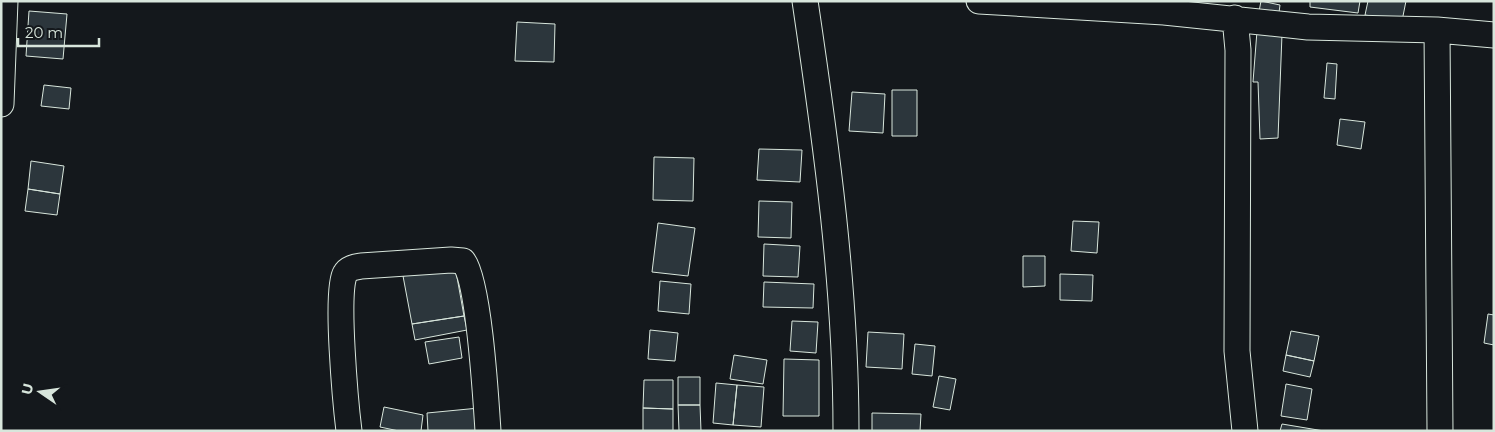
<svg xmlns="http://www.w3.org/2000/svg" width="1495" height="432" font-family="Montserrat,sans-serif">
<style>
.building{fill:#2c363c;stroke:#d8e6dc}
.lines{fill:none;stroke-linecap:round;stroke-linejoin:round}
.minor-casing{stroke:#d8e6dc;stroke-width:27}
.minor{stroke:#14181c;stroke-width:25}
</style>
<rect width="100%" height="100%" fill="#14181c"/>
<path class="building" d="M 1261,1 L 1280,5 L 1278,20 L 1258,17 Z
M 1310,1 L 1360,1 L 1358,13 L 1310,7 Z
M 1368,1 L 1406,1 L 1402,21 L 1365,15 Z
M 29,11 L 67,14 L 63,59 L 26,56 Z
M 517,22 L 555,24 L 554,62 L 515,61 Z
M 1257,31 L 1282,34 L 1278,138 L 1260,139 L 1258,82 L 1253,82 Z
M 1327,63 L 1337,64 L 1335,99 L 1324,98 Z
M 44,85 L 71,88 L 69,109 L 41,106 Z
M 892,90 L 917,90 L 917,136 L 892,136 Z
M 852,92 L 885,94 L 883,133 L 849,131 Z
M 1340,119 L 1365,122 L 1361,149 L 1337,145 Z
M 759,149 L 802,150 L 800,182 L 757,180 Z
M 654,157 L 694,158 L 693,201 L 653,200 Z
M 31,161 L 64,166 L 60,194 L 28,189 Z
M 28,189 L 60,194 L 57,215 L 25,211 Z
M 759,201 L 792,202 L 791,238 L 758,237 Z
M 1073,221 L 1099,222 L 1097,253 L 1071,251 Z
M 658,223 L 695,228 L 688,276 L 652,272 Z
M 764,244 L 800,246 L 798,277 L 763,276 Z
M 1023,256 L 1045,256 L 1045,286 L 1023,287 Z
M 455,266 L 464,316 L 412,324 L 403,276 Z
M 1060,274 L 1093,275 L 1092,301 L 1060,300 Z
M 660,281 L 691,284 L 689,314 L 658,311 Z
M 764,282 L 814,284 L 813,308 L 763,307 Z
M 1488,314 L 1494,315 L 1494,345 L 1484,343 Z
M 464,316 L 467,330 L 415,340 L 412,324 Z
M 792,321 L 818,322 L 816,353 L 790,351 Z
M 650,330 L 678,333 L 675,361 L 648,359 Z
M 1291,331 L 1319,336 L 1314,361 L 1286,355 Z
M 868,332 L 904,334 L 902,369 L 866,367 Z
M 459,337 L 462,358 L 429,364 L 425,342 Z
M 915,344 L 935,346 L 932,376 L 912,374 Z
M 734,355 L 767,360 L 763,384 L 730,379 Z
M 1286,355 L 1314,361 L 1310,377 L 1283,371 Z
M 784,359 L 819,360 L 819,416 L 783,416 Z
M 939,376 L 956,379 L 950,410 L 933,407 Z
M 678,377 L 700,377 L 700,405 L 678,405 Z
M 644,380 L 673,380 L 673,409 L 643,408 Z
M 716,383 L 737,385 L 733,425 L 713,423 Z
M 1286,384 L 1312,389 L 1307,420 L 1281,416 Z
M 737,385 L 764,387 L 761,427 L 733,425 Z
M 678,405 L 700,405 L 701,431 L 679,431 Z
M 384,407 L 423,415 L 421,431 L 399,431 L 380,427 Z
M 479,408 L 481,431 L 428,431 L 427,413 Z
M 643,408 L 673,409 L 673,431 L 643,431 Z
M 872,413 L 921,414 L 920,431 L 872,431 Z
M 1282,424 L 1324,431 L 1280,431 Z"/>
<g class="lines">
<defs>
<path id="minor" d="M 805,1 C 826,143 846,287 846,431
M 979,1 L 1164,12 L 1308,27 L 1437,30 L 1494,35
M 1235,18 L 1238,50 L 1237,351 L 1245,431
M 1437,30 L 1440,431
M 1,104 L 5,1
M 349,431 C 346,407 335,289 345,274 C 348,268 355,267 361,266 L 451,260 L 463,261 C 479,280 486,401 488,431"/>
</defs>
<use href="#minor" class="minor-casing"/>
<use href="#minor" class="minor"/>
</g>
<rect width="1495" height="432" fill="none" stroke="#d8e6dc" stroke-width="5"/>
<g transform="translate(40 392) rotate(283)" stroke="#14181c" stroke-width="4" paint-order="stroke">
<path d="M0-4L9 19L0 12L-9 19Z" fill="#d8e6dc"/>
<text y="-8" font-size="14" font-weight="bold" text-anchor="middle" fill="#d8e6dc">U</text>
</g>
<path d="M18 38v8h81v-8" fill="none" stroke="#d8e6dc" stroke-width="2.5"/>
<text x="25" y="38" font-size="15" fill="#d8e6dc" stroke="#14181c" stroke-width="4" paint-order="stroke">20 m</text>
</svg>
